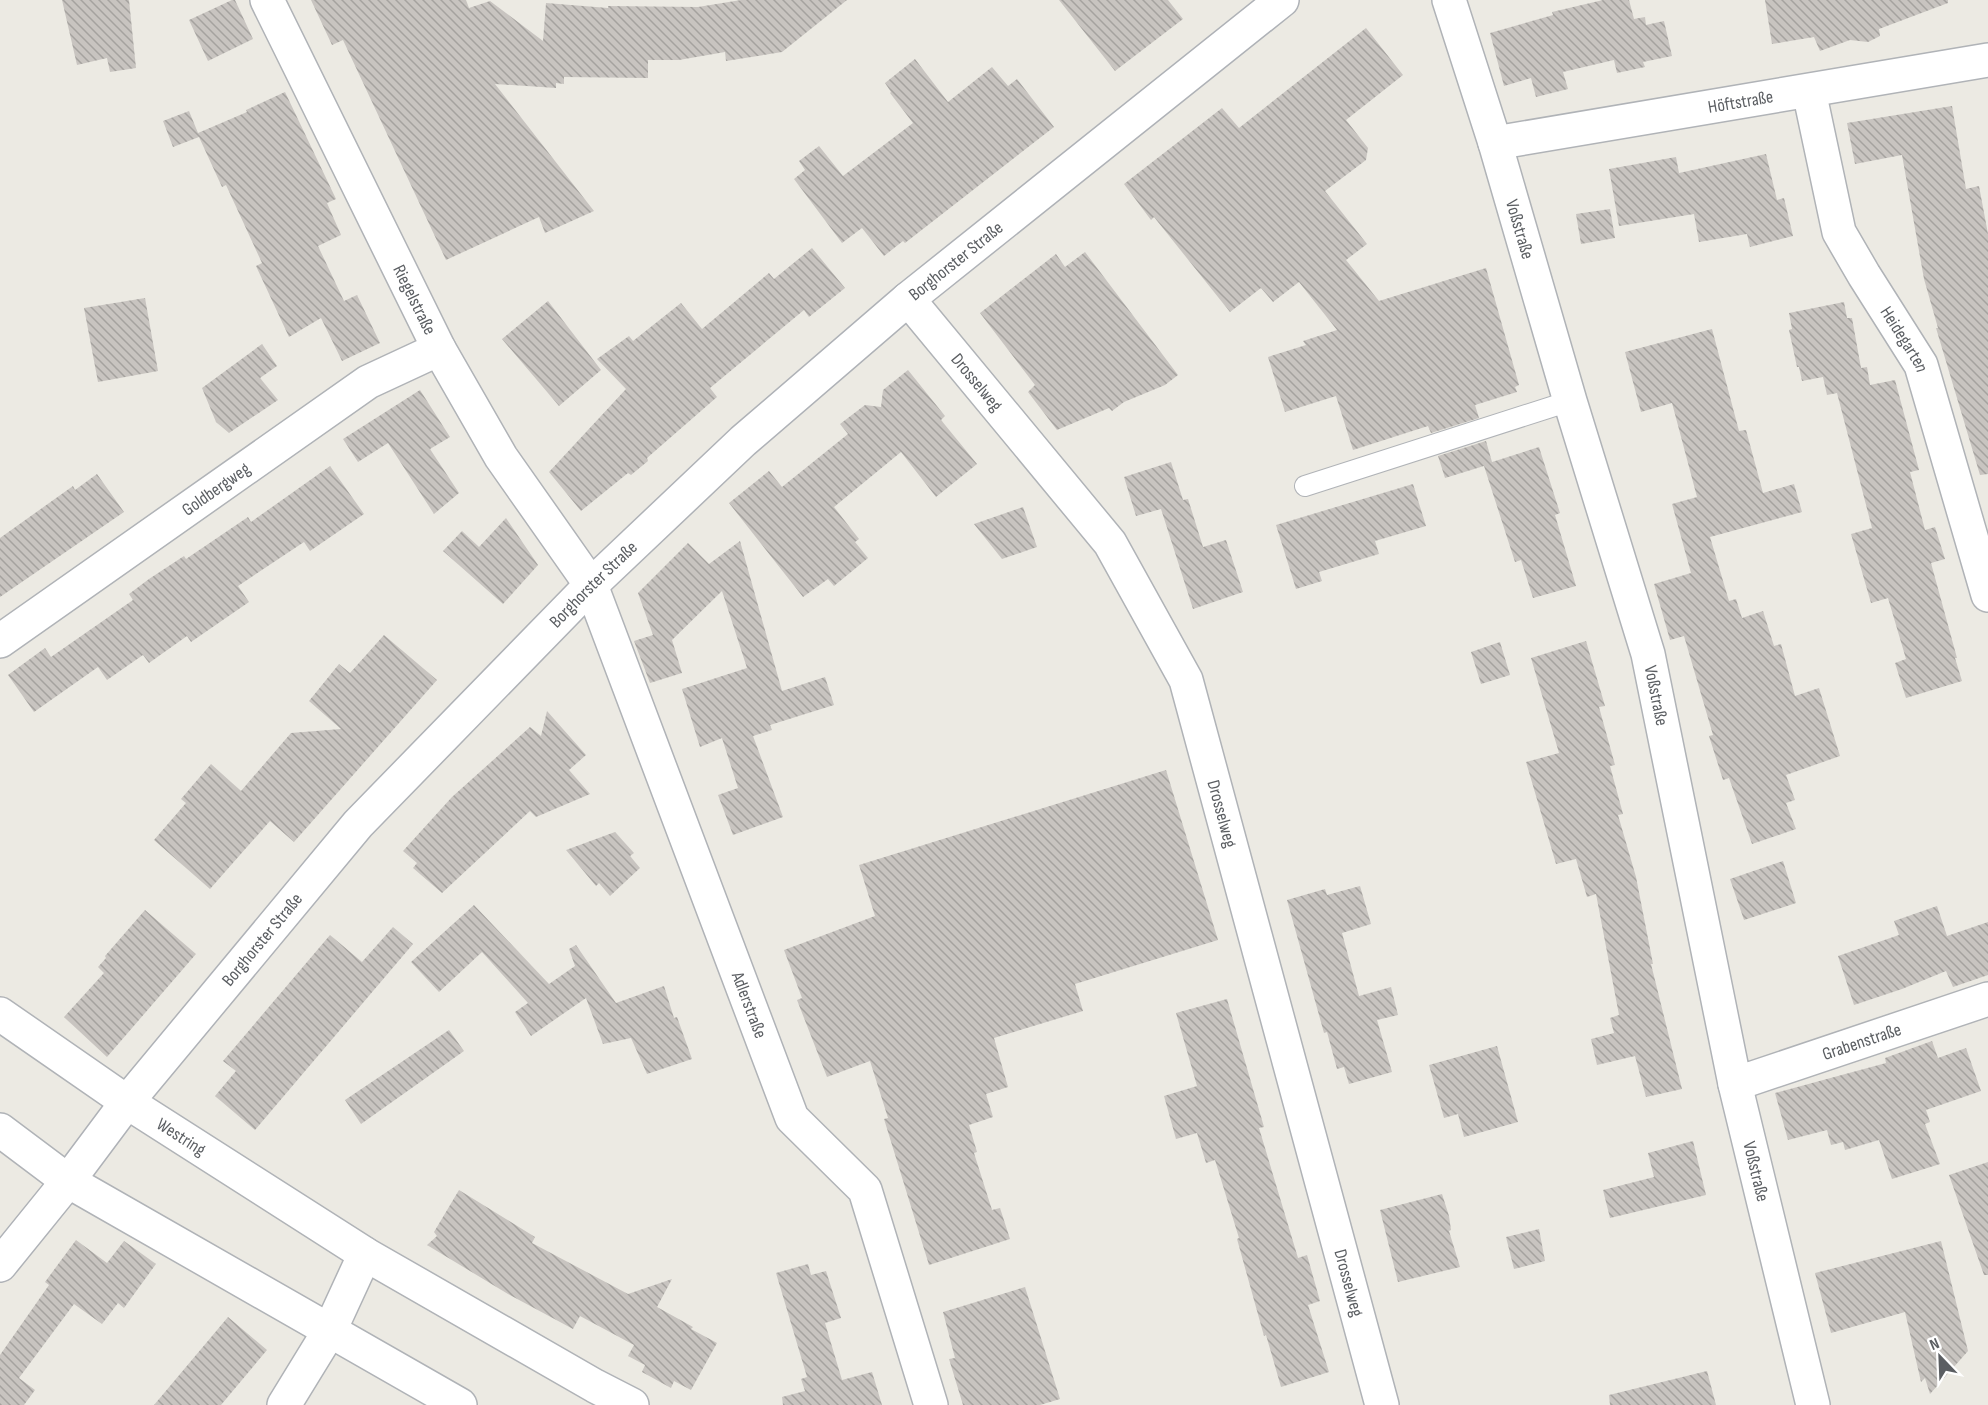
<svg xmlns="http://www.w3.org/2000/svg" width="1988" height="1405" font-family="'Sofia Sans Condensed',sans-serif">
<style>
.building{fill:url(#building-back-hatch)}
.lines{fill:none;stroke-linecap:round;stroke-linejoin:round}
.service-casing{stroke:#b0b3b7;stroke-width:22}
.minor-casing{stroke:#b0b3b7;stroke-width:36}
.tertiary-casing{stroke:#b0b3b7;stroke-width:36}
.secondary-casing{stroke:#afb2b7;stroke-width:36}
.service{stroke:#fff;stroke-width:20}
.minor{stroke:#fff;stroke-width:33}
.tertiary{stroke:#fff;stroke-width:33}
.secondary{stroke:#fff;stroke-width:33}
.labels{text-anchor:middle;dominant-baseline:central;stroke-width:5;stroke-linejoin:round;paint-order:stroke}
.street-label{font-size:18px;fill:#5b5e62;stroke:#fff}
</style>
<defs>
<pattern id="building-back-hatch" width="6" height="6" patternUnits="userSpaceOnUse" patternTransform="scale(1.5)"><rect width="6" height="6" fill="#c8c4c0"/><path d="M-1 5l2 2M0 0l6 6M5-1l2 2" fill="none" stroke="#a5a29f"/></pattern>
</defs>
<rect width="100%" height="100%" fill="#eceae3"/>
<path class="building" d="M 62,0 L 129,0 L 136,68 L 110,72 L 107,58 L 77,65 Z
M 232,0 L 235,0 L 253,39 L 208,61 L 189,20 Z
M 311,0 L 466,0 L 469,8 L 490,1 L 543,41 L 546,3 L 608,8 L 608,6 L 698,7 L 741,0 L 847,0 L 782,52 L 726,61 L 725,52 L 679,60 L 648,60 L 648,78 L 564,77 L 564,84 L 556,83 L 556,88 L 495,84 L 594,211 L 545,233 L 539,217 L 446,260 L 343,40 L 332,45 Z
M 1059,0 L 1168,0 L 1183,19 L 1115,71 Z
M 1603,0 L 1629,0 L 1634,19 L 1645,17 L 1646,25 L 1664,21 L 1672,56 L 1643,62 L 1645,67 L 1617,73 L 1614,60 L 1563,72 L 1568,89 L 1536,97 L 1531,78 L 1504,86 L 1490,33 L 1553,15 L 1552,12 Z
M 1765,0 L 1948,0 L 1948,3 L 1879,29 L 1880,36 L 1868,42 L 1850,40 L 1820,51 L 1814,37 L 1772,44 Z
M 1366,28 L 1403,75 L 1346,120 L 1368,148 L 1366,160 L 1325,191 L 1367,244 L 1346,260 L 1379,301 L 1486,268 L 1519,385 L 1515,387 L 1517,392 L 1475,405 L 1479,418 L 1431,433 L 1428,426 L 1353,450 L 1336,396 L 1285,412 L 1268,357 L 1306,345 L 1303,341 L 1337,330 L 1299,282 L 1273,302 L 1261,288 L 1230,312 L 1154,217 L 1151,220 L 1124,184 L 1222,108 L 1239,128 Z
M 915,59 L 948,102 L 992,67 L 1008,86 L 1017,79 L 1054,127 L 905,243 L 903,241 L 884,256 L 862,228 L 842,243 L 794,179 L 805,170 L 799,161 L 819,146 L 843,176 L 913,123 L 890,93 L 891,92 L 885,83 Z
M 285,92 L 336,199 L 327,203 L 341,235 L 318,246 L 344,301 L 357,295 L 380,343 L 342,361 L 321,318 L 289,337 L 256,266 L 262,263 L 226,185 L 222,187 L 199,137 L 173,147 L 163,121 L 189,111 L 198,133 L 247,112 L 246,110 Z
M 1952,106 L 1966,189 L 1979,186 L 1988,234 L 1988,474 L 1980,475 L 1936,328 L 1938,328 L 1924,279 L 1902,155 L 1855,164 L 1847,123 Z
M 1766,154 L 1777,200 L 1784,198 L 1793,236 L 1750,247 L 1747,234 L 1699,242 L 1694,214 L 1619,226 L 1609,169 L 1676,157 L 1679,173 Z
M 1610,209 L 1615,238 L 1581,244 L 1576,214 Z
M 812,248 L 845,288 L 809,317 L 804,310 L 710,388 L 717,397 L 647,458 L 648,461 L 631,475 L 628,473 L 581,511 L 549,472 L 626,389 L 597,359 L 629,336 L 633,341 L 681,303 L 702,329 L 769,273 L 774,279 Z
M 1085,252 L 1178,375 L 1165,385 L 1124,402 L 1112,411 L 1109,408 L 1057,430 L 1028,392 L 1035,385 L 980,313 L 1056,254 L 1065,267 Z
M 145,298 L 158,371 L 98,382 L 84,308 Z
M 548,301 L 601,370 L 559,406 L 502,339 Z
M 1844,302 L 1847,318 L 1852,318 L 1861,368 L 1867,367 L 1870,385 L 1895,380 L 1919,470 L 1910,472 L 1925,530 L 1935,527 L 1945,559 L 1931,563 L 1957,658 L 1955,658 L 1962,681 L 1906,698 L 1895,663 L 1906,659 L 1888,598 L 1871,603 L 1851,534 L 1872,528 L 1837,393 L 1827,395 L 1823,377 L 1802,381 L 1799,367 L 1797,367 L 1789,330 L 1792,329 L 1789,313 Z
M 1712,329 L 1739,431 L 1746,430 L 1763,493 L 1794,484 L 1802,512 L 1710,537 L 1729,601 L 1736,599 L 1742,618 L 1763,611 L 1774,646 L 1781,644 L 1795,696 L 1819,688 L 1840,756 L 1786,775 L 1795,800 L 1786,803 L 1796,829 L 1752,844 L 1729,778 L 1723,780 L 1709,736 L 1713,735 L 1684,636 L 1670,640 L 1654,584 L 1691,573 L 1672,504 L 1697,497 L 1672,403 L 1641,412 L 1625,352 Z
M 262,344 L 277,366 L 260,378 L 278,400 L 229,433 L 216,422 L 202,388 Z
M 908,370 L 945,416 L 941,420 L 977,464 L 936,497 L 901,452 L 834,507 L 859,539 L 855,542 L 868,558 L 834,586 L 828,579 L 803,597 L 729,503 L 769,471 L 782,487 L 848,434 L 840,424 L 865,405 L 881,407 L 883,390 Z
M 420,390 L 450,437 L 430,449 L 459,493 L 434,514 L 388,443 L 358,462 L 343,439 Z
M 1486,441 L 1492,462 L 1539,447 L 1560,513 L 1555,515 L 1576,586 L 1533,598 L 1521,560 L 1515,562 L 1484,466 L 1445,478 L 1438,456 Z
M 1171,462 L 1183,500 L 1188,499 L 1203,547 L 1226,540 L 1243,592 L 1193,609 L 1161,509 L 1136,516 L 1124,477 Z
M 330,466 L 364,514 L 310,551 L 304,542 L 238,586 L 249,602 L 191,642 L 187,636 L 149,663 L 143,655 L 107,680 L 98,667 L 34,712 L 8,675 L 45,648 L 51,657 L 133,600 L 129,594 L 149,579 L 184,556 L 186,559 L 248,517 L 251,522 Z
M 97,474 L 124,512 L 0,597 L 0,538 L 73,486 L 75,490 Z
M 1413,484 L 1426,526 L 1375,541 L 1379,554 L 1319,572 L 1322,581 L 1296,589 L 1276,525 Z
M 1023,507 L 1037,547 L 1002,559 L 974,524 Z
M 506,518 L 538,565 L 503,604 L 443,551 L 462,531 L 479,547 Z
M 740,541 L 782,691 L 825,677 L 834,705 L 770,725 L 772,730 L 753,736 L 783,817 L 733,835 L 718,795 L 738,788 L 722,738 L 700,747 L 682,689 L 747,668 L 722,591 L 672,640 L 682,673 L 650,683 L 634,641 L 653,635 L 638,593 L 688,543 L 709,564 Z
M 384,635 L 437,680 L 294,842 L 270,821 L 210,889 L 154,840 L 186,803 L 181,799 L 211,764 L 241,791 L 291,733 L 341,729 L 309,701 L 339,664 L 350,673 Z
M 1586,641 L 1605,706 L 1599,707 L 1615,765 L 1610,766 L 1623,814 L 1618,815 L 1636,877 L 1653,964 L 1651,964 L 1682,1089 L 1646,1097 L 1635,1056 L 1597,1065 L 1591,1039 L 1614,1033 L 1610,1018 L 1619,1015 L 1596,894 L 1587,897 L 1576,859 L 1556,864 L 1526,762 L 1559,753 L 1531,658 Z
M 1500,642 L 1510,675 L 1481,684 L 1471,652 Z
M 547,711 L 586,755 L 569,770 L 590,794 L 536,817 L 530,811 L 442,893 L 413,868 L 417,863 L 403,851 L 452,797 L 530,727 L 541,736 Z
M 1166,770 L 1218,940 L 1075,984 L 1083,1011 L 994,1038 L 1008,1087 L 986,1094 L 993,1117 L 969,1125 L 977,1152 L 974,1153 L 992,1210 L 1000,1208 L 1010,1239 L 929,1265 L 884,1119 L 888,1118 L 870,1061 L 827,1077 L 797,1000 L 802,998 L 784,950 L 875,916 L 859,865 Z
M 615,832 L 634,853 L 630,856 L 640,868 L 610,896 L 599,883 L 596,886 L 566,850 Z
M 1783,861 L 1796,903 L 1744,920 L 1730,879 Z
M 1360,886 L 1371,924 L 1342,933 L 1359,996 L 1391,987 L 1398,1015 L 1377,1020 L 1392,1072 L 1349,1084 L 1344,1067 L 1337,1069 L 1327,1032 L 1324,1033 L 1287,900 L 1325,889 L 1327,895 Z
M 474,905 L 549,984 L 575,966 L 569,949 L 576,945 L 616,1003 L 664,986 L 674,1018 L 677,1017 L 692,1059 L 647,1074 L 631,1038 L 603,1044 L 586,998 L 531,1036 L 515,1012 L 528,1003 L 482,952 L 439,992 L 411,962 Z
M 1937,906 L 1947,936 L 1988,922 L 1988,975 L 1953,987 L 1946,971 L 1902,989 L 1854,1005 L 1838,956 L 1899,935 L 1894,921 Z
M 145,910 L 196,954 L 107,1057 L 64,1017 L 104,973 L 98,967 L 106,958 L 105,956 Z
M 393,927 L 413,944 L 255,1130 L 215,1096 L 236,1071 L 223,1061 L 330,935 L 362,962 Z
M 1227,999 L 1264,1127 L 1259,1128 L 1298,1258 L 1307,1255 L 1320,1301 L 1308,1305 L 1329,1372 L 1281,1387 L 1266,1335 L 1264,1336 L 1237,1239 L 1239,1238 L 1215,1160 L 1206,1163 L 1197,1133 L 1176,1139 L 1164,1096 L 1197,1086 L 1176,1013 Z
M 449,1030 L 464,1051 L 361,1124 L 345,1100 Z
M 1932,1041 L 1938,1058 L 1966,1048 L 1981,1091 L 1926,1110 L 1930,1122 L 1925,1124 L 1940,1164 L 1892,1179 L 1879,1140 L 1845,1150 L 1843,1142 L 1831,1145 L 1827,1130 L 1788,1140 L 1775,1093 L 1886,1063 L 1885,1058 Z
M 1497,1046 L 1518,1122 L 1464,1137 L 1458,1114 L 1444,1118 L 1429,1065 Z
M 1693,1141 L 1706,1195 L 1610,1218 L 1603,1190 L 1654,1177 L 1648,1153 Z
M 1988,1162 L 1988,1275 L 1984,1275 L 1949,1175 Z
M 459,1190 L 535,1237 L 532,1243 L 628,1294 L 672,1279 L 657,1307 L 693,1327 L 691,1329 L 717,1343 L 691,1390 L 674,1381 L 671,1388 L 642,1372 L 645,1365 L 628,1356 L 634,1345 L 580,1316 L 573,1329 L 508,1294 L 427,1245 L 437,1236 L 434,1232 Z
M 1442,1194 L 1449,1216 L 1451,1230 L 1449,1231 L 1460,1267 L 1398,1282 L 1380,1210 Z
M 1539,1229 L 1545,1261 L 1514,1269 L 1506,1237 Z
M 76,1240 L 107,1263 L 124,1241 L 156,1264 L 124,1308 L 118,1303 L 102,1324 L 74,1304 L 19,1378 L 35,1390 L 24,1405 L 0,1405 L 0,1355 L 49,1285 L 45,1282 Z
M 1941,1241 L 1968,1351 L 1930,1394 L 1925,1378 L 1921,1382 L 1905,1312 L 1831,1333 L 1815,1273 Z
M 808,1264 L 811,1275 L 826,1271 L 841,1318 L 825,1323 L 842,1380 L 872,1372 L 882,1405 L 783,1405 L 782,1397 L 805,1391 L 801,1379 L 807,1377 L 776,1273 Z
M 1025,1287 L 1060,1399 L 1040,1405 L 963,1405 L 949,1359 L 955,1358 L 943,1312 Z
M 228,1317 L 267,1350 L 221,1405 L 154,1405 Z
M 1707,1371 L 1716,1405 L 1610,1405 L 1609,1395 Z"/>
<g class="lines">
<defs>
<path id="service" d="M 1305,486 L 1570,401"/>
<g id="minor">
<path id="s1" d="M 267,0 L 439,349 L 501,457 L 591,585 L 792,1118 L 865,1190 L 931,1405"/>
<path id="s2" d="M 1809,91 L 1839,232 L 1864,275 L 1921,365 L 1988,595"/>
<path id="s3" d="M 1495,143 L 1988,60"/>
<path id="s4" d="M 908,299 L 1110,543 L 1186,680 L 1382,1405"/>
<path id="s5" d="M 0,641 L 368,382 L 439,349"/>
<path id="s6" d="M 0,1014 L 127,1102 L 365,1254 L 595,1386 L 632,1405"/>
<path id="s7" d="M 1735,1084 L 1813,1405"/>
<path d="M 0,1130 L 68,1181 L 460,1405"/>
<path d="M 284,1405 L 330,1330 L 365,1254"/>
</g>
<g id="tertiary">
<path id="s8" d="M 1449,0 L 1495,143 L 1570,401 L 1648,654 L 1735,1084 L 1988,999"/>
</g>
<g id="secondary">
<path id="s9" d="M 0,1265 L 68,1181 L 127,1102 L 358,824 L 591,585 L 743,441 L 908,299 L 1282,0"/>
</g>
</defs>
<use href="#service" class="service-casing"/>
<use href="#minor" class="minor-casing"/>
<use href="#tertiary" class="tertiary-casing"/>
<use href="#secondary" class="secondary-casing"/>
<use href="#service" class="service"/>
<use href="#minor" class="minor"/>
<use href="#tertiary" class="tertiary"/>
<use href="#secondary" class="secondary"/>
</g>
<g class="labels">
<g class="street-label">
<text stroke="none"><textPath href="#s3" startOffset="249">Höftstraße</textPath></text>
<text stroke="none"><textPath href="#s8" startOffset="240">Voßstraße</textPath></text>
<text stroke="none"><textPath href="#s9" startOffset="1390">Borghorster Straße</textPath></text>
<text stroke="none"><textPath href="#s1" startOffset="334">Riegelstraße</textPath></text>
<text stroke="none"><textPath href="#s2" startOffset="270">Heidegarten</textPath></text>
<text stroke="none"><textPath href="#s4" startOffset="108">Drosselweg</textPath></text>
<text stroke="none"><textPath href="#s5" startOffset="264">Goldbergweg</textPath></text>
<text stroke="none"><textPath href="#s9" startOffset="904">Borghorster Straße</textPath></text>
<text stroke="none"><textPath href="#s8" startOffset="726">Voßstraße</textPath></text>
<text stroke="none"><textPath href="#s4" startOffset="612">Drosselweg</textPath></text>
<text stroke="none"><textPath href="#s9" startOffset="418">Borghorster Straße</textPath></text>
<text stroke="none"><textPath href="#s1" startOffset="1119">Adlerstraße</textPath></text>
<text stroke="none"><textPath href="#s8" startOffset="1256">Grabenstraße</textPath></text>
<text stroke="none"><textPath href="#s6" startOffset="219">Westring</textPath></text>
<text stroke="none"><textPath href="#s7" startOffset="90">Voßstraße</textPath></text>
<text stroke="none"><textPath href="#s4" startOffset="1098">Drosselweg</textPath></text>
</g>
</g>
<g transform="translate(1940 1357) rotate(337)" stroke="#ffffff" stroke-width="4.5" paint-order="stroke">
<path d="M0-4.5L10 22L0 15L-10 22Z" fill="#5b5e62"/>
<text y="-9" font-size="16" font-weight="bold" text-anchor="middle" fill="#5b5e62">N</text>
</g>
</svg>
